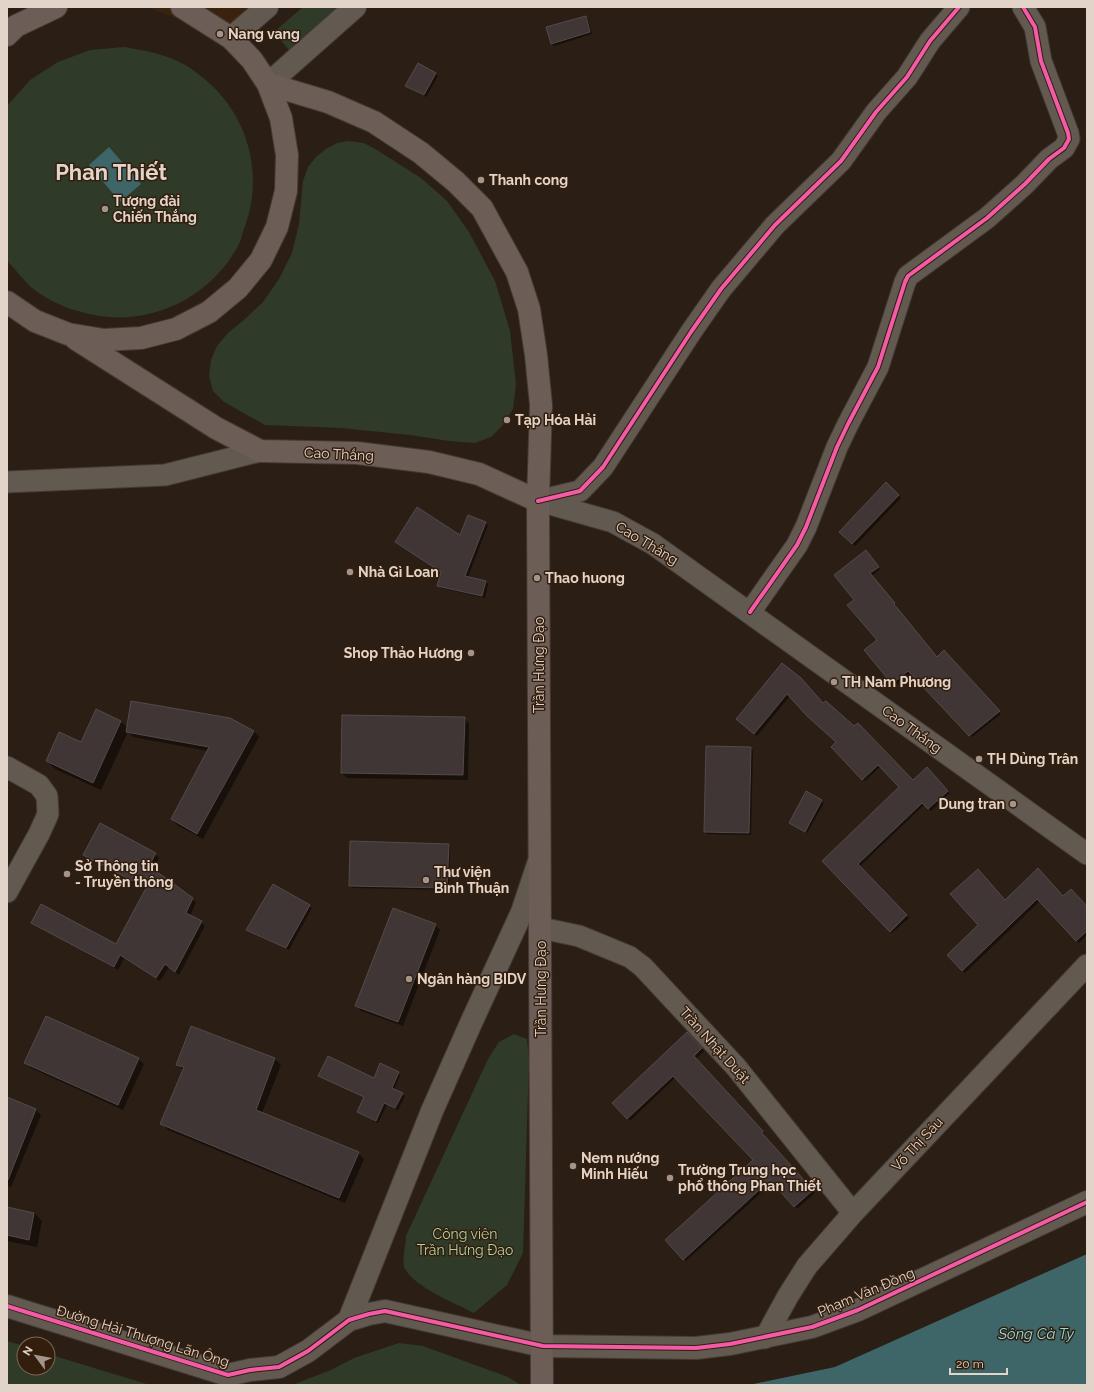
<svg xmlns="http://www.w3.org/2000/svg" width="1094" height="1392" font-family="Raleway,sans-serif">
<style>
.built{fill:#3b220e}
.green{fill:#2f3a29}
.water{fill:#3e6668}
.shadow{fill:#0007}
.building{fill:#3f3635;stroke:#544a4a}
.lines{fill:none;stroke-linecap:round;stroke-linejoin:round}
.street-casing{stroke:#453a34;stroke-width:23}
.secondary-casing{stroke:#453a34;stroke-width:24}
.primary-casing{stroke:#453a34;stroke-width:24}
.street{stroke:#625951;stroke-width:21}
.secondary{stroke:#625951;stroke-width:22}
.primary{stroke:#6c5d56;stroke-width:22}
.cycleway-casing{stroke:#331e0d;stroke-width:6}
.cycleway{stroke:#f35aa7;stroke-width:4}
.poi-dot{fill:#a3958b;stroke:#331e0d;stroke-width:1.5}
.labels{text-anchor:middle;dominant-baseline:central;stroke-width:3;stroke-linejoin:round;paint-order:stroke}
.poi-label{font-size:14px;font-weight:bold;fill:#e3d4ca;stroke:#331e0d;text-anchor:start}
.street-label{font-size:14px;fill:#e3d4ca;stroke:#331e0d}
.park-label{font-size:14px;fill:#acd2a1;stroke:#331e0d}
.water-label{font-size:15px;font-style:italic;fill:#8cdde2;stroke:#331e0d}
.town-label{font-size:22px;font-weight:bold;fill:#e3d4ca;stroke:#331e0d}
</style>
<rect width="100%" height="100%" fill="#2b1f15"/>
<path class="built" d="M 147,7 L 251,7 L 219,35 Z"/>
<path class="green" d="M 303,7 L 348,7 L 293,55 L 274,32 Z
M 124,47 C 146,51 167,54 187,66 C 192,69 197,73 202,77 C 248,113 265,174 244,229 C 242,234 241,241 238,246 C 207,303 140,331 78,311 C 72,309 66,308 61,305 C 51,301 40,294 32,288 C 24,281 17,271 9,263 L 7,259 L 8,105 L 30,80 L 58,62 L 90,50 Z
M 348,141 L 364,143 L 377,150 L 421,178 L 447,201 L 469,232 L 495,281 L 510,331 L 516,384 L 513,409 L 502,426 L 491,437 L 475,443 L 449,441 L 410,435 L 341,428 L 265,425 L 224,402 L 213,391 L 209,376 L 211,360 L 217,346 L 228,333 L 245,319 L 263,302 L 279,279 L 292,253 L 299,224 L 303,181 L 308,167 L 316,157 L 326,149 L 337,143 Z
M 514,1034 L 527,1039 L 529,1060 L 523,1253 L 507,1285 L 474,1313 C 455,1303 413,1287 404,1267 C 402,1262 406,1243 406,1236 L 488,1059 L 499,1042 Z
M 7,1341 L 24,1346 L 24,1368 L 48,1368 L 48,1354 L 150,1385 L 7,1385 Z
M 399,1343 L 423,1346 L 508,1377 L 521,1385 L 292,1385 L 331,1370 L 354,1358 Z"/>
<path class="water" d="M 109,147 L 141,184 L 120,202 L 89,165 Z
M 1087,1254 L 1087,1385 L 749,1385 L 835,1367 Z"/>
<path class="shadow" d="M 585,17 L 588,19 L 592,34 L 554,46 L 552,44 Z
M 435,73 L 438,76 L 426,97 L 409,88 Z
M 886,483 L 901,498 L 855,546 L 840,532 Z
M 485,523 L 488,525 L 468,577 L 486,582 L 488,584 L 485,598 L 441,588 L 438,586 L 461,536 Z
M 868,554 L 880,569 L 872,576 L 897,606 L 895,607 L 937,658 L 944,651 L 1001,714 L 972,737 L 911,673 L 895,686 L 865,651 L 878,640 L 855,600 Z
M 782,664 L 824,704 L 913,781 L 927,768 L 950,793 L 931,811 L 925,804 L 860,866 L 909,918 L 892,933 L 823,861 L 900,787 L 881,766 L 865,781 L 832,747 L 837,742 L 790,696 L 757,736 L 739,721 Z
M 464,718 L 469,724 L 468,780 L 347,778 L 342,773 Z
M 230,719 L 254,731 L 259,737 L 203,839 L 177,825 L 172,819 L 208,751 L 133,737 L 128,732 L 101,790 L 55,769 L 47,761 L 121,722 L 128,728 Z
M 751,748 L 753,751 L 751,835 L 707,834 L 705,832 Z
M 807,792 L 824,803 L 807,833 L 790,823 Z
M 448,845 L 450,847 L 449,890 L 352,888 L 350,885 Z
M 84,854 L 155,854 L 159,858 L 152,870 L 196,902 L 190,916 L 201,922 L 205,926 L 179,975 L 169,967 L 160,981 L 124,958 L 118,970 L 36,926 L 33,922 L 117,946 L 146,890 L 88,858 Z
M 273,885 L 312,908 L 289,950 L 250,932 L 248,930 Z
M 1063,897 L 1087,907 L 1087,935 L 1079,943 L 1040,901 L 965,973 L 948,955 L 1005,901 Z
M 435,925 L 440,930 L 403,1026 L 361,1011 L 356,1005 Z
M 46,1017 L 139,1059 L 144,1064 L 123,1110 L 31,1068 L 25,1063 Z
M 191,1027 L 275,1059 L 281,1065 L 262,1113 L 358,1153 L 364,1159 L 345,1203 L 168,1130 L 162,1124 L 184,1071 L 178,1064 Z
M 687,1033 L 704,1051 L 696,1059 L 765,1134 L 763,1136 L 815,1193 L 797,1209 L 773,1182 L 686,1261 L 667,1240 L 754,1160 L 676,1077 L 630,1121 L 613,1103 Z
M 398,1073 L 400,1075 L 394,1090 L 405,1096 L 398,1110 L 387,1105 L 378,1123 L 358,1112 L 365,1098 L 322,1078 L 320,1076 L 374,1079 Z
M 7,1098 L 36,1110 L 41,1115 L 11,1187 L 7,1186 Z
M 7,1208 L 34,1213 L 42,1221 L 37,1247 L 7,1241 Z"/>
<path class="building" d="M 586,16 L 590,32 L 551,44 L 546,27 Z
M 418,63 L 436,73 L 424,95 L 405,86 Z
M 886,482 L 899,495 L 852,544 L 839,532 Z
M 417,507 L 460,535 L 468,515 L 486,522 L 465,576 L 486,581 L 482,596 L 437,586 L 441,572 L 395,542 Z
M 866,550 L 879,567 L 870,573 L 895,603 L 894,604 L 937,657 L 944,650 L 1000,711 L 969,736 L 908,671 L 892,684 L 864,650 L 877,640 L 847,605 L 854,600 L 834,575 Z
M 782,663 L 801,678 L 823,703 L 826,701 L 854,726 L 858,723 L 913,780 L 927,767 L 948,791 L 928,809 L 922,803 L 858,864 L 907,915 L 890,932 L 822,861 L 899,787 L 878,765 L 862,780 L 831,747 L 836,742 L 807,716 L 787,694 L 754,734 L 736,719 Z
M 131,701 L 230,718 L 254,731 L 197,834 L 171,819 L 209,747 L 126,732 Z
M 96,709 L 121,721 L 93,783 L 46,761 L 59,732 L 81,742 Z
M 342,715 L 465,717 L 463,775 L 341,773 Z
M 706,746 L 751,747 L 749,833 L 704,832 Z
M 806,791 L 822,800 L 805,832 L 789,823 Z
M 100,823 L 156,853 L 149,866 L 193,898 L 186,913 L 202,921 L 175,972 L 165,964 L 156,978 L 120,955 L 114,967 L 31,923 L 41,904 L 116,944 L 146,888 L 83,855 Z
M 350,841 L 449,844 L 447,888 L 349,886 Z
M 1038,868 L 1063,896 L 1071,889 L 1087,906 L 1087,931 L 1076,941 L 1037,899 L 962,971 L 947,955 L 978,925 L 950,894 L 978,869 L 1005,900 Z
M 273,884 L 310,905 L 286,948 L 246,930 Z
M 393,908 L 436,924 L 398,1022 L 355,1006 Z
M 46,1016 L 139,1058 L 118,1105 L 24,1063 Z
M 191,1026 L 275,1058 L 256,1110 L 359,1152 L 339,1198 L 160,1124 L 184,1067 L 176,1065 Z
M 687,1032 L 702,1048 L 694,1056 L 763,1131 L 762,1133 L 813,1190 L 794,1207 L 770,1180 L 683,1260 L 665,1240 L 753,1160 L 673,1076 L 627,1119 L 612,1103 Z
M 328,1056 L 374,1078 L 380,1063 L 399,1072 L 392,1088 L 403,1093 L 395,1108 L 384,1103 L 376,1121 L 357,1112 L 364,1097 L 318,1076 Z
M 7,1097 L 36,1109 L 8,1180 L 7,1180 Z
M 7,1207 L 34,1213 L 29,1240 L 7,1235 Z"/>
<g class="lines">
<defs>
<path id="street" d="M 7,482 L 165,475 L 260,451
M 538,501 L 580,491 L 603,467 L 691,332 L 721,289 L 775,225 L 841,161 L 876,112 L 907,77 L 930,41 L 959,7
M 539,501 L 613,522 L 653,544 L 1087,854
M 750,612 L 797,545 L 806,527 L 837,447 L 848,424 L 878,367 L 905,282 L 908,276 L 987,218 L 1025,184 L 1049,159 L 1064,148 L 1069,139 L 1068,133 L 1041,61 L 1035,27 L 1023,7
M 7,767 L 39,785 L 47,796 L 48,814 L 39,834 L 7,892
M 541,928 L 579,936 L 630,957 L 643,967 L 736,1067 L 853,1213
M 765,1338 L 788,1296 L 807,1266 L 853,1213 L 1087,965"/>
<path id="secondary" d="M 231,38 L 267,7
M 268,84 L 355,7
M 7,1306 L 228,1375 L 250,1370 L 279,1367 L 308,1351 L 349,1320 L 369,1314 L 385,1311 L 543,1346 L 696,1348 L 730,1344 L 812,1327 L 858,1310 L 1087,1202
M 349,1320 L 432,1111 L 471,1023 L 522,912 L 538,864"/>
<path id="primary" d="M 7,35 L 16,26 L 56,7
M 268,84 L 328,102 L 374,122 L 421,153 L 456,182 L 482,208 L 517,272 L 529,309 L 536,355 L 541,405 L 538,501 L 542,1385
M 7,302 L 35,321 L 68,334 L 104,340 L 141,338 L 176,329 L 209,312 L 238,288 L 261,260 L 277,227 L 286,191 L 287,155 L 281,118 L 268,84 L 252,60 L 231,38 L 182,7
M 76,339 L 216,428 L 260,451 L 357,453 L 429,462 L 479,474 L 538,501"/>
</defs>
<use href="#street" class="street-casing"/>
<use href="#secondary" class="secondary-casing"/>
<use href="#primary" class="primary-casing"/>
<use href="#street" class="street"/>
<use href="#secondary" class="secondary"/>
<use href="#primary" class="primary"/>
<defs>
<path id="cycleway" d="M 538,501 L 580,491 L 603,467 L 691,332 L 721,289 L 775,225 L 841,161 L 876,112 L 907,77 L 930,41 L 959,7
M 750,612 L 797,545 L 806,527 L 837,447 L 848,424 L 878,367 L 905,282 L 908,276 L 987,218 L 1025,184 L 1049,159 L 1064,148 L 1069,139 L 1068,133 L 1041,61 L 1035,27 L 1023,7
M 7,1306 L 228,1375 L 250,1370 L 279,1367 L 308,1351 L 349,1320 L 369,1314 L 385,1311 L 543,1346 L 696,1348 L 730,1344 L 812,1327 L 858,1310 L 1087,1202"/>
</defs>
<use href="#cycleway" class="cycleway-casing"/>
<use href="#cycleway" class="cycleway"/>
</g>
<g class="poi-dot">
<circle cx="220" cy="34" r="4"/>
<circle cx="481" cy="180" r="4"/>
<circle cx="105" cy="209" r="4"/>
<circle cx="507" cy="420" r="4"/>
<circle cx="350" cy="572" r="4"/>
<circle cx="537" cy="578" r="4"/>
<circle cx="471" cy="653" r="4"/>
<circle cx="834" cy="682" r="4"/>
<circle cx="979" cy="759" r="4"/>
<circle cx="1013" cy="804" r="4"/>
<circle cx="67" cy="874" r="4"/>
<circle cx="426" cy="880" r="4"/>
<circle cx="409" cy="979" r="4"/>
<circle cx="573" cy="1166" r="4"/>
<circle cx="670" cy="1178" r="4"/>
</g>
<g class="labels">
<g class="poi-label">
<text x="228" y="34">Nang vang</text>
<text x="489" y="180">Thanh cong</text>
<text x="113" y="201">Tượng đài<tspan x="113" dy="16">Chiến Thắng</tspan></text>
<text x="515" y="420">Tạp Hóa Hải</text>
<text x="358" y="572">Nhà Gì Loan</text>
<text x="545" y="578">Thao huong</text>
<text x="463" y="653" text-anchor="end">Shop Thảo Hương</text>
<text x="842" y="682">TH Nam Phương</text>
<text x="987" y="759">TH Dủng Trân</text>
<text x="1005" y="804" text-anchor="end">Dung tran</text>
<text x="75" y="866">Sở Thông tin<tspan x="75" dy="16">- Truyền thông</tspan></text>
<text x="434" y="872">Thư viện<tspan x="434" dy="16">Bình Thuận</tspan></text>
<text x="417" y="979">Ngân hàng BIDV</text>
<text x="581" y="1158">Nem nướng<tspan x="581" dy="16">Minh Hiếu</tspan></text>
<text x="678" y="1170">Trường Trung học<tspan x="678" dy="16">phổ thông Phan Thiết</tspan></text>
</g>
<g class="street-label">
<text transform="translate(339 454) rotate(3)">Cao Thắng</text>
<text transform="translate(647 543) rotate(31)">Cao Thắng</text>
<text transform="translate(539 665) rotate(-90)">Trần Hưng Đạo</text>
<text transform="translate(912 729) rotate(36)">Cao Thắng</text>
<text transform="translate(541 989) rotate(-90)">Trần Hưng Đạo</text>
<text transform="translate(715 1045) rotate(48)">Trần Nhật Duật</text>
<text transform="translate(917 1144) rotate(-47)">Võ Thị Sáu</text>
<text transform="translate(866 1292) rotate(-23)">Phạm Văn Đồng</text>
<text transform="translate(143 1336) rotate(17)">Đường Hải Thượng Lãn Ông</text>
</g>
<g class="park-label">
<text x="465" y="1234">Công viên<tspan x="465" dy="16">Trần Hưng Đạo</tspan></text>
</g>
<g class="water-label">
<text x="1036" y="1334">Sông Cà Ty</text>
</g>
<g class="town-label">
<text x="111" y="172">Phan Thiết</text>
</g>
</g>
<rect width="1094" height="1392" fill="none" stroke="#e3d4ca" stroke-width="16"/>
<g transform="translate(36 1356) rotate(302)"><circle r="19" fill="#331e0d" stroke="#796759"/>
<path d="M0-3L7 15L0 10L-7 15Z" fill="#a3958b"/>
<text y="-6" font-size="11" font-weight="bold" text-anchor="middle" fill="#e3d4ca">N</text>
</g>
<path d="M950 1368v6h57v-6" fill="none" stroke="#e3d4ca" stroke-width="2"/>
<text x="956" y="1368" font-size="12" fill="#e3d4ca" stroke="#331e0d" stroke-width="3" paint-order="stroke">20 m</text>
</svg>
